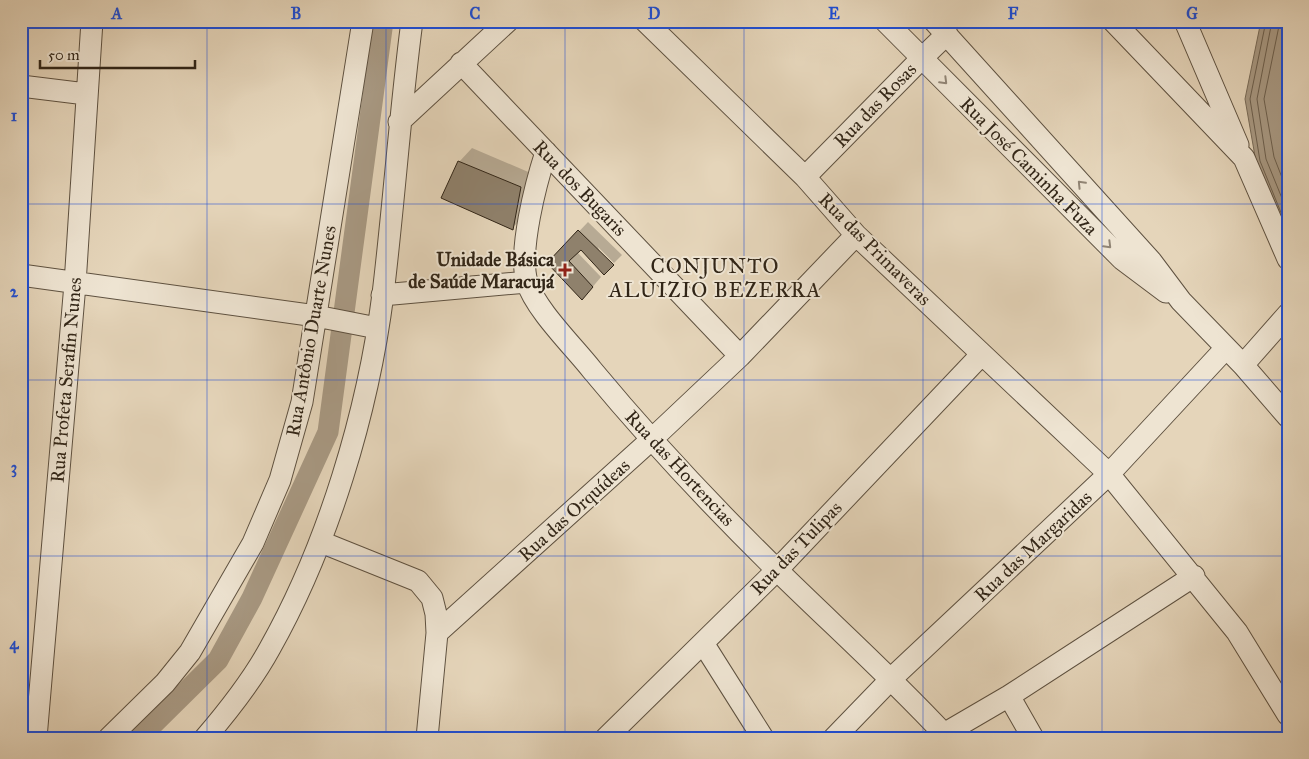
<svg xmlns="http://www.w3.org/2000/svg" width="1309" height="759" font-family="'IM FELL Great Primer',serif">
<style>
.water{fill:#a89983;stroke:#786b58}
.shadow{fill:#0003}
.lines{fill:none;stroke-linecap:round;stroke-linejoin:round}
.shore{stroke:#6c5f4d;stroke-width:1}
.canal{stroke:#a89983;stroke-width:21}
.building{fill:#8f816c;stroke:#312517}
.minor-casing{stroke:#5e5140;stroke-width:23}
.minor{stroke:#eee4d2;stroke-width:21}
.oneway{stroke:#908474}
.grid{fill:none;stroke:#1d4ed8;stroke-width:1;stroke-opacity:0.55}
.poi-dot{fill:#8f2418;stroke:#eee4d2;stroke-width:2}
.labels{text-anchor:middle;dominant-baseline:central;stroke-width:4;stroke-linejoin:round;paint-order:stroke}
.street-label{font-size:19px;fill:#312517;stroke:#eee4d2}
.poi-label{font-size:19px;font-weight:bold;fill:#312517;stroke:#eee4d2;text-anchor:end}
.quarter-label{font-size:21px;letter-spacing:1px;fill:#312517;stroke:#eee4d2}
.neatline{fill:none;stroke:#1d4ed8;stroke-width:2}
.grid-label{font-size:16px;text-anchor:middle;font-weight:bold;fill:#1d4ed8}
</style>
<rect width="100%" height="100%" fill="#e5d5ba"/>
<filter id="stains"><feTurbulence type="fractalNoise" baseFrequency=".004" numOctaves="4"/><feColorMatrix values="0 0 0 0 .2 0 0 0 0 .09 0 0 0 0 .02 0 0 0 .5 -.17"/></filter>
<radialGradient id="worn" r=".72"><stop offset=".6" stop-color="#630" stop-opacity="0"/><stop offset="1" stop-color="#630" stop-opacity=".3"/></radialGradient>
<path class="water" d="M 1261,21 L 1288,21 L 1288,242 L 1256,162 L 1245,99 Z"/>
<path class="shadow" d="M 472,148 L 533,174 L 526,215 L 512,228 L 459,162 Z
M 588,222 L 622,255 L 614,263 L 598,247 L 600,253 L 581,249 L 577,252 L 601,277 L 590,290 L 549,263 Z"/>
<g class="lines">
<path class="shore" d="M 1266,21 L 1250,99 L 1260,161 L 1282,215
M 1272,21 L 1257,99 L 1266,159 L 1288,213
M 1280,21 L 1264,99 L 1274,157 L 1288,193"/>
<path class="canal" d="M 139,738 L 218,660 L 252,598 L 328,432 L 383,21"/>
</g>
<path class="building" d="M 458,161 L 521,187 L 513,230 L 441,198 Z
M 578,230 L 614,265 L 604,275 L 581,250 L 569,261 L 593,287 L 582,300 L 547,263 Z"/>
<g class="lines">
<defs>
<path id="minor" d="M 645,21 L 805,177 L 856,235 L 1109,474 L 1237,632 L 1288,715
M 885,21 L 1122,259 L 1166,292
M 934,21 L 1151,261 L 1181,301 L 1243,365 L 1288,417
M 1113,21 L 1244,158 L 1288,259
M 1185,21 L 1238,145
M 461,63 L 740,356
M 21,86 L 86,94
M 399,122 L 508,21
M 546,152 C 536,183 518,251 527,282 C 535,309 574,347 592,370 C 650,440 712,506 777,570 C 833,625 890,676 944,734
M 805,177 L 921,59 L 947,34
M 21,275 L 316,316 L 377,328
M 382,295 L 527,282
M 1243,365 L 1288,314
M 321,542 L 418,581 L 432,598 L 436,614 L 437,633 L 427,738
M 437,633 L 651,440 L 740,356 L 856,235
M 703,643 L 763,738
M 1009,696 L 1033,738
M 36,738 L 75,284 L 92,21
M 109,738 L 165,683 L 190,652 L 253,543 L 280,480 L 302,402 L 363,21
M 205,738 C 229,710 252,681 270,648 C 328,545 368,412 383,294 C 394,203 400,112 412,21
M 606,738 L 777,570 L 982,354
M 834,738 L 892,678 L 1109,474 L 1226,348
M 937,738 L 1009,696 L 1194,576"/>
</defs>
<use href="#minor" class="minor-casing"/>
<use href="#minor" class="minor"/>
</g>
<defs><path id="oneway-chevron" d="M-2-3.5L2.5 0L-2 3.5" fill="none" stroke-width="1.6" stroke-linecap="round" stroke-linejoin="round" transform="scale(1.25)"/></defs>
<g class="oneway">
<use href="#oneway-chevron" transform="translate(944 81) rotate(45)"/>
<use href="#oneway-chevron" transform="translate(1081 184) rotate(-134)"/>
<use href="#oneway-chevron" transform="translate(1108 245) rotate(45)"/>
</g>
<path class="grid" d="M 207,21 L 207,738M 386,21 L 386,738M 565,21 L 565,738M 744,21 L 744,738M 923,21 L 923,738M 1102,21 L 1102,738M 21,204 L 1288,204M 21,380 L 1288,380M 21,556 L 1288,556"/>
<path class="poi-dot" d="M562.5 262.5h5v5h5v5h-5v5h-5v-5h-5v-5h5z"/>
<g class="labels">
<g class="street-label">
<text transform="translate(875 105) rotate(-46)">Rua das Rosas</text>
<text transform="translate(1029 166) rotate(45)">Rua José Caminha Fuza</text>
<text transform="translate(580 188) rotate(46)">Rua dos Bugaris</text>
<text transform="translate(875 249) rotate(45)">Rua das Primaveras</text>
<text transform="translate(311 331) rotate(-80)">Rua Antônio Duarte Nunes</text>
<text transform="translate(66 380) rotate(-85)">Rua Profeta Serafin Nunes</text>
<text transform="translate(680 468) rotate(47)">Rua das Hortencias</text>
<text transform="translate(574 510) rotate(-42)">Rua das Orquídeas</text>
<text transform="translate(1033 546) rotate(-43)">Rua das Margaridas</text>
<text transform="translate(796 548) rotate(-46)">Rua das Tulipas</text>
</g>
<g class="poi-label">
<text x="554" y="259">Unidade Básica<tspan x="554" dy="22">de Saúde Maracujá</tspan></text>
</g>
<g class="quarter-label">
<text x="715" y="266">CONJUNTO<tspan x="715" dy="24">ALUIZIO BEZERRA</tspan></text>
</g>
</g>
<rect width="1309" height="759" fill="none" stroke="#e5d5ba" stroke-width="55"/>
<path d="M40 60v8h155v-8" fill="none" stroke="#312517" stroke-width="2.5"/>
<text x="48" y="60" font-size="15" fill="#312517" stroke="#eee4d2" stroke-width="4" paint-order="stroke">50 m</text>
<rect x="28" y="28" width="1254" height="704" class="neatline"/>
<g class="grid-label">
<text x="117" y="19">A</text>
<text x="296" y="19">B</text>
<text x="475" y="19">C</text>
<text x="654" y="19">D</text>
<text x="834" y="19">E</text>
<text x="1013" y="19">F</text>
<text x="1192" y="19">G</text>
<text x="14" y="121">1</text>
<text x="14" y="297">2</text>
<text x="14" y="473">3</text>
<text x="14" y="649">4</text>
</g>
<rect width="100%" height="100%" filter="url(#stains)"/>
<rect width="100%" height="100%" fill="url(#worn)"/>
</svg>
